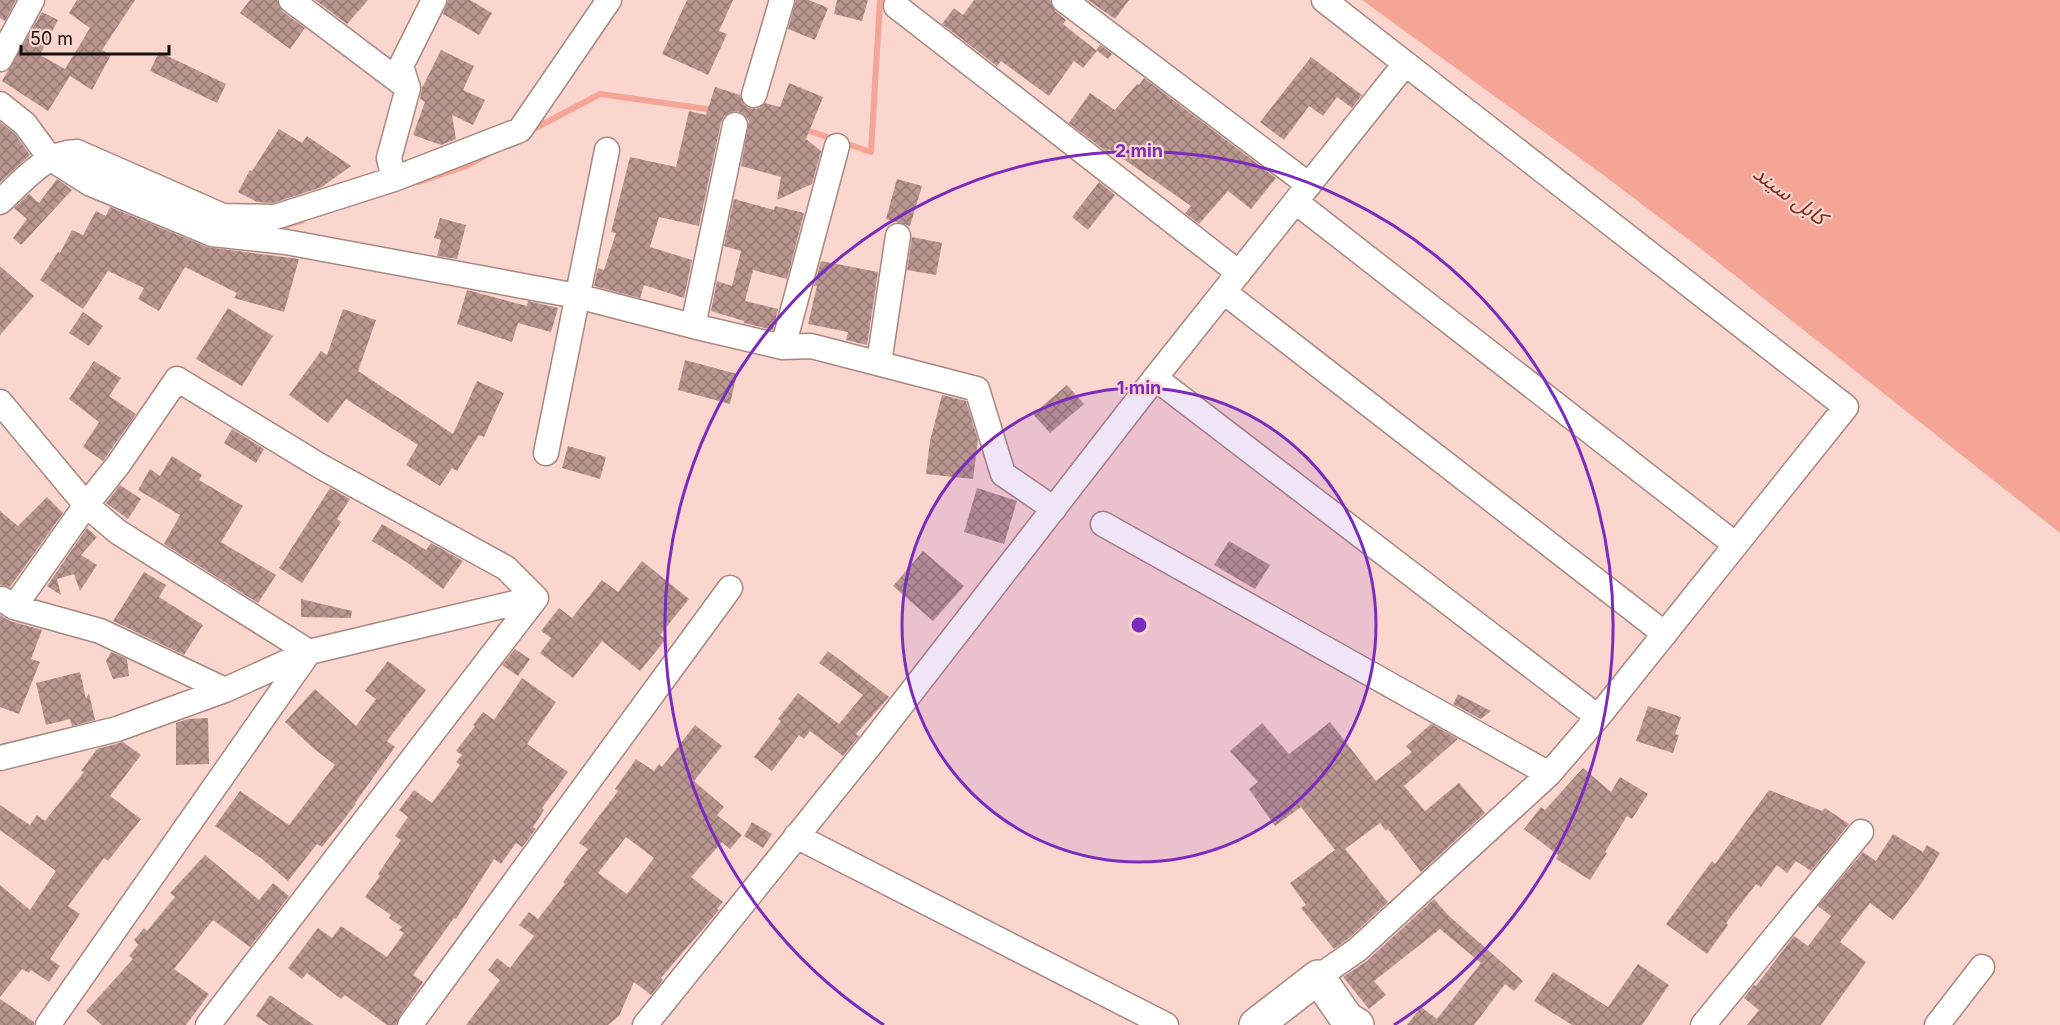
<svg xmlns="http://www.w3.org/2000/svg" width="2060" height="1025" font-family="Inter,'Noto Sans Arabic',sans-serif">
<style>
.water{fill:#f4a596}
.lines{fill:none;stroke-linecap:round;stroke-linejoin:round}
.stream{stroke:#f4a596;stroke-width:6}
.building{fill:url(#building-cross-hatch);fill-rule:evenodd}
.street-casing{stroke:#a88780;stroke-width:27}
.secondary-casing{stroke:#a88780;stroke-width:36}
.street{stroke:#fff;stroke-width:24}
.secondary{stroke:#fff;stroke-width:33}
.ring{fill:none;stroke:#7b2cbf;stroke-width:3}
.labels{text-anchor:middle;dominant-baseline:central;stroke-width:4.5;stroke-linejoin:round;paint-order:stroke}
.water-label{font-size:21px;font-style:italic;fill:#83291b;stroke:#fad6ce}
.centre{fill:#7b2cbf;stroke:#fad6ce;stroke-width:3}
.ring-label{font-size:18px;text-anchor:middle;font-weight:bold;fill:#7b2cbf;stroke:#fad6ce;stroke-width:4.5;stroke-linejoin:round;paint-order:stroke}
</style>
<defs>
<pattern id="building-cross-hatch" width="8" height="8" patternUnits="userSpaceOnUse" patternTransform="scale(1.5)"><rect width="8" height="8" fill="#b99790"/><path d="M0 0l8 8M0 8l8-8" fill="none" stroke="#967a74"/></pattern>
</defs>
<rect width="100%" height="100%" fill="#fad6ce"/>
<path class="water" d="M 1362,0 L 2060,0 L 2060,533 L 1709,255 L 1602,174 Z"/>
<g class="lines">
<path class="stream" d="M 724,111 L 750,115
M 803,129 L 871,152 L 880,0
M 528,132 L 600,94 L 714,110
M 419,182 L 466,166 L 488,154
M 282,227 L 302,221"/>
</g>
<path class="building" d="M 0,0 L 16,0 L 5,21 L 0,18 Z
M 77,0 L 135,0 L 102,50 L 111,55 L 92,90 L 70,76 L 48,111 L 2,81 L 42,12 L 58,20 L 40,55 L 65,69 L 90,28 L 69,13 Z
M 250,0 L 277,0 L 282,11 L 305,28 L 290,49 L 240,13 Z
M 315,0 L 368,0 L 347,24 Z
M 448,0 L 470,0 L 492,13 L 479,35 L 443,14 Z
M 687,0 L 733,0 L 719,31 L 727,34 L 708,75 L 662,54 Z
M 796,0 L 809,0 L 828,8 L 815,40 L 788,29 Z
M 837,0 L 868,0 L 862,21 L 834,14 Z
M 974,0 L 1050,0 L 1055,11 L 1066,20 L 1063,24 L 1097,51 L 1083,68 L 1074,61 L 1049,96 L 1001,61 L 997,66 L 942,24 L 954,8 L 963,15 Z
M 1088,0 L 1129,0 L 1115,19 Z
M 1100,45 L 1112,54 L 1108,59 L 1096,50 Z
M 441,50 L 474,66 L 463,90 L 485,100 L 473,125 L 452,115 L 456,139 L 441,145 L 413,135 L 425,102 L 420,99 L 422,88 Z
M 159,52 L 226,84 L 217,103 L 150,71 Z
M 1311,57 L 1362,95 L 1352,108 L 1337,97 L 1323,116 L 1309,106 L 1284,140 L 1260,122 Z
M 1144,78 L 1276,178 L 1251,209 L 1228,191 L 1199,224 L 1185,213 L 1191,206 L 1109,149 L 1107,152 L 1069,123 L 1090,93 L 1115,110 L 1137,84 L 1139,85 Z
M 789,83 L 823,97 L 806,139 L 821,151 L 812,184 L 777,200 L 781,177 L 741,166 L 749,121 L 745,115 L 738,111 L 730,112 L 724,116 L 721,122 L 699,226 L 659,217 L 650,247 L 692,260 L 684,298 L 644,285 L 640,298 L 594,286 L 598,268 L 604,270 L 616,233 L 611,232 L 630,157 L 676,167 L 689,111 L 706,115 L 715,87 L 740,95 L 744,105 L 749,108 L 757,109 L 765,103 L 780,107 Z
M 0,122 L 15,134 L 30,155 L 0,182 Z
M 279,129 L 302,143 L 307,136 L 351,166 L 322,187 L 273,203 L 257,202 L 238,192 L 250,170 L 252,171 Z
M 57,179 L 72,190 L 21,245 L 13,238 L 27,219 L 14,208 L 29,194 L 39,203 Z
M 897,179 L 922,186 L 910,226 L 886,219 Z
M 1099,182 L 1115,195 L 1088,230 L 1072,217 Z
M 734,199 L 774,210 L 775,206 L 804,213 L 787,279 L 753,270 L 745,301 L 778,309 L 773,330 L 744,323 L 744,321 L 711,311 L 717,281 L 732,286 L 741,251 L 724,246 Z
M 110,207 L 207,247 L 299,259 L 284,312 L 234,298 L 237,293 L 185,267 L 159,311 L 138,299 L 144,288 L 108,271 L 83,309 L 40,280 L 58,252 L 60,253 L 72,230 L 83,235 L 96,211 L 106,216 Z
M 440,218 L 466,225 L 457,259 L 437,256 L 441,240 L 434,238 Z
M 912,237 L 942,243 L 936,275 L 907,270 Z
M 821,261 L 878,272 L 867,345 L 846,340 L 848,332 L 808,324 L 817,286 L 814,286 Z
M 0,266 L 34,296 L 0,335 Z
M 467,290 L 527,306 L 528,301 L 558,308 L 551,332 L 518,323 L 512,342 L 457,324 Z
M 228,308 L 273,336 L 242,386 L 196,359 Z
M 343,309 L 376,320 L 358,371 L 453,434 L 477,381 L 504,393 L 484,437 L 479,435 L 457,471 L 452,468 L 440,486 L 406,465 L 418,445 L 346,399 L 328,423 L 289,395 L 321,351 L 327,355 Z
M 83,312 L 103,326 L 89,346 L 69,333 Z
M 685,360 L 737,374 L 730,404 L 678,390 Z
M 94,361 L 121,378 L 109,396 L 136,414 L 103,461 L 83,447 L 99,422 L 69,399 Z
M 1067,385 L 1084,404 L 1050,433 L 1033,414 Z
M 942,395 L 966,401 L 978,440 L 973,479 L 926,474 L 930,441 Z
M 232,429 L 264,449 L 256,463 L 224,443 Z
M 568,446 L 606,457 L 600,479 L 562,468 Z
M 172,456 L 202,475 L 199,480 L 243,506 L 221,542 L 276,575 L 258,603 L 164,544 L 180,515 L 138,490 L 150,469 L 160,476 Z
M 120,485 L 141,499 L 128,519 L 106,503 Z
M 330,488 L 350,499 L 337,519 L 341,522 L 302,583 L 279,568 Z
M 977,488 L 1017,501 L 1004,544 L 964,532 Z
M 47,497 L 63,513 L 10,587 L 0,585 L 0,511 L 18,526 Z
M 382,524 L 426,550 L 431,543 L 463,561 L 443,589 L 405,561 L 372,541 Z
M 87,528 L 97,537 L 81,555 L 97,565 L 80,591 L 74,574 L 57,579 L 61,595 L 47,586 Z
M 1229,541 L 1270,565 L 1255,589 L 1214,565 Z
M 923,551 L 964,586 L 933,621 L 893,586 Z
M 642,561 L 689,599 L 660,635 L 666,639 L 640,671 L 602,641 L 573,678 L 540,653 L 551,638 L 541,631 L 559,608 L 572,618 L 602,580 L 618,592 Z
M 144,572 L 166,585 L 159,597 L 203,625 L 184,655 L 113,621 Z
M 301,599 L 352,611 L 351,618 L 301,617 Z
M 0,615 L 10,621 L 42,630 L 31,659 L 40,662 L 19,714 L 0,707 Z
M 515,649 L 530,659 L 518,676 L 502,665 Z
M 828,651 L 889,697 L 856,734 L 859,736 L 843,756 L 810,731 L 804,739 L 799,735 L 772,771 L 754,757 L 781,721 L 778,719 L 798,693 L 839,724 L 863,695 L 819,663 Z
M 111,652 L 127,659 L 129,676 L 113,679 L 106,661 Z
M 388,661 L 426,690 L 387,741 L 395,747 L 355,803 L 356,804 L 322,847 L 317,844 L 288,881 L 262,859 L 215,826 L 240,791 L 289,825 L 335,765 L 313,748 L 285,722 L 315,689 L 356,726 L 376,699 L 365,691 Z
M 80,672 L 86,699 L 89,693 L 95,720 L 72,726 L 70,719 L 46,725 L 36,683 Z
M 522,678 L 556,702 L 527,744 L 568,772 L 542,808 L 544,810 L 533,827 L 536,829 L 522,847 L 516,843 L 501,864 L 494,859 L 456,919 L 454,918 L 413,975 L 423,982 L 399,1017 L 396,1025 L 387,1025 L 345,995 L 341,999 L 307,973 L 302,979 L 288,968 L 318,928 L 332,938 L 341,926 L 387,957 L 404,933 L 399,930 L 402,927 L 389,918 L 391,915 L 365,897 L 380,876 L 378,874 L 401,840 L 395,836 L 408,817 L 399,810 L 414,790 L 432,803 L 460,765 L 456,762 L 462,755 L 456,751 L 475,726 L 473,725 L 483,712 L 494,720 Z
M 1458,694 L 1491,711 L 1481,719 L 1453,704 Z
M 1648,706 L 1681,717 L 1675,734 L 1679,735 L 1673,753 L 1636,741 Z
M 208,718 L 209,764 L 176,765 L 176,723 L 188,719 Z
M 1330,722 L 1376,781 L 1412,752 L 1406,746 L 1431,724 L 1458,739 L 1404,786 L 1425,811 L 1459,783 L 1485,813 L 1421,872 L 1388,829 L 1386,831 L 1380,823 L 1345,849 L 1388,902 L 1348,939 L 1334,949 L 1301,908 L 1306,905 L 1290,883 L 1335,850 L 1301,807 L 1275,826 L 1249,789 L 1258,782 L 1230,751 L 1262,723 L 1289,754 Z
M 695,725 L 722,746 L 694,781 L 724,807 L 717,815 L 742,835 L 730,849 L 722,842 L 691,877 L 723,902 L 717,909 L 719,910 L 661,978 L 663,980 L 651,995 L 634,982 L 619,1016 L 608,1025 L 466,1025 L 500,980 L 488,970 L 497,958 L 510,968 L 534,936 L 519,925 L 529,912 L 538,919 L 565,884 L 563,882 L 588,849 L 579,843 L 618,791 L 615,789 L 636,759 L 654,771 L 659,764 L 662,767 ZM 626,837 L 654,858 L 627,894 L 598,873 Z
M 123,742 L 141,755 L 110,796 L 141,819 L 108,861 L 104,858 L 68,906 L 80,914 L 50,959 L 60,966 L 49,982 L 31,970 L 29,973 L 22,969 L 0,997 L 0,885 L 30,910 L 56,871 L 0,830 L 0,805 L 30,825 L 37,815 L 45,821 L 84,772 L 81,771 L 97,749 Z
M 1583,768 L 1611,792 L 1620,777 L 1648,794 L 1632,819 L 1627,816 L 1605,852 L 1607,853 L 1590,880 L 1556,859 L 1558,855 L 1524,829 L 1541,807 L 1545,810 Z
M 1769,790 L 1822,811 L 1825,808 L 1849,824 L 1811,871 L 1796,861 L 1787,873 L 1777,865 L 1761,887 L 1756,884 L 1726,923 L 1728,925 L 1707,954 L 1666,924 L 1712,861 L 1715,864 Z
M 752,822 L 772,834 L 763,848 L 744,836 Z
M 1893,834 L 1923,852 L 1927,845 L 1940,853 L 1921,884 L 1893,920 L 1870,903 L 1840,942 L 1866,962 L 1821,1025 L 1747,1025 L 1759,1010 L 1744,998 L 1754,985 L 1756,986 L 1794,936 L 1808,946 L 1831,916 L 1818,906 L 1863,852 L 1876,861 Z
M 205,855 L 259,900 L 273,883 L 289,896 L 250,947 L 213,920 L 174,969 L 209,994 L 186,1025 L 102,1025 L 86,1011 L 133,959 L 129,956 L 138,945 L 134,940 L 144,928 L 147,931 L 175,897 L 170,893 Z
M 1434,899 L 1448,915 L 1523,981 L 1514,991 L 1505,984 L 1474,1025 L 1407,1025 L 1421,1007 L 1437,1019 L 1481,963 L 1440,929 L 1374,981 L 1386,995 L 1369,1009 L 1343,977 L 1367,961 Z
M 1638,964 L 1669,985 L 1642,1025 L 1572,1025 L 1534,1001 L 1553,972 L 1608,1007 Z
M 270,995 L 314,1025 L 269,1025 L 256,1016 Z
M 0,999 L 34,1022 L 34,1025 L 0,1025 Z"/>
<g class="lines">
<defs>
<path id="street" d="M 291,0 L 408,88
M 1064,0 L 1309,185
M 896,6 L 1239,273
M 0,59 L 32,0
M 754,95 L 782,0
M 0,104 L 25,124 L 50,158 L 91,184 L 212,234 L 286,242 L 577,296 L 693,326 L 783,347 L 811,346 L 977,389 L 1003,474 L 1054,509
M 394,179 L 389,158 L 408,88 L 401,66 L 434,0
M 0,202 C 21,183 47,151 77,152 L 223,216 L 275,217 L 394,179 L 520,130 L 609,0
M 1296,202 L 1736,545
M 1224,292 L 1665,634
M 693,326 L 735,125
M 783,347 L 837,146
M 879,363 L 898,236
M 1155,378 L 1598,717
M 0,402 L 86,505 L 118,532 L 309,652 L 48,1025
M 546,453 L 607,150
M 1103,524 L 1549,774
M 2,599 L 14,607 L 100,631 L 225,690
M 14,607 L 86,505 L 118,465 L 177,379 L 320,466 L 506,568 L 536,598
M 0,758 L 117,729 L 225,690 L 309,652 L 536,598
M 796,836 L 1166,1025
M 1318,977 L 1357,950 L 1549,774 L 1598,717 L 1846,407 L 1324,0
M 208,1025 L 536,598
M 410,1025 L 730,588
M 645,1025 L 871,744 L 1155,378 L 1405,64
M 1703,1025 L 1861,832
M 1937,1025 L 1982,967"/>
<path id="secondary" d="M 1256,1025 L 1318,977 L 1347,1019 L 1357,1025"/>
</defs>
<use href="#street" class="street-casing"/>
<use href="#secondary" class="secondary-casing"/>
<use href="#street" class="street"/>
<use href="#secondary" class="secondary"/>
</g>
<circle cx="1139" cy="625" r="237" fill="#7b2cbf" fill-opacity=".12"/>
<g class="ring">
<circle cx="1139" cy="625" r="237"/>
<path d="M884 1025A474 474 0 1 1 1394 1025"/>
</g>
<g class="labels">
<g class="water-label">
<text transform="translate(1790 195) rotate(36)">کابل سيند</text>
</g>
</g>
<circle cx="1139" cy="625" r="9" class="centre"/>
<g class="ring-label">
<text x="1139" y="157">2 min</text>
<text x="1139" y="394">1 min</text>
</g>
<path d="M21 45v9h148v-9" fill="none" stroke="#1a0e0c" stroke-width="3"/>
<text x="30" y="45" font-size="18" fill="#1a0e0c" stroke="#fad6ce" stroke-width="4.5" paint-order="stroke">50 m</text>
</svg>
